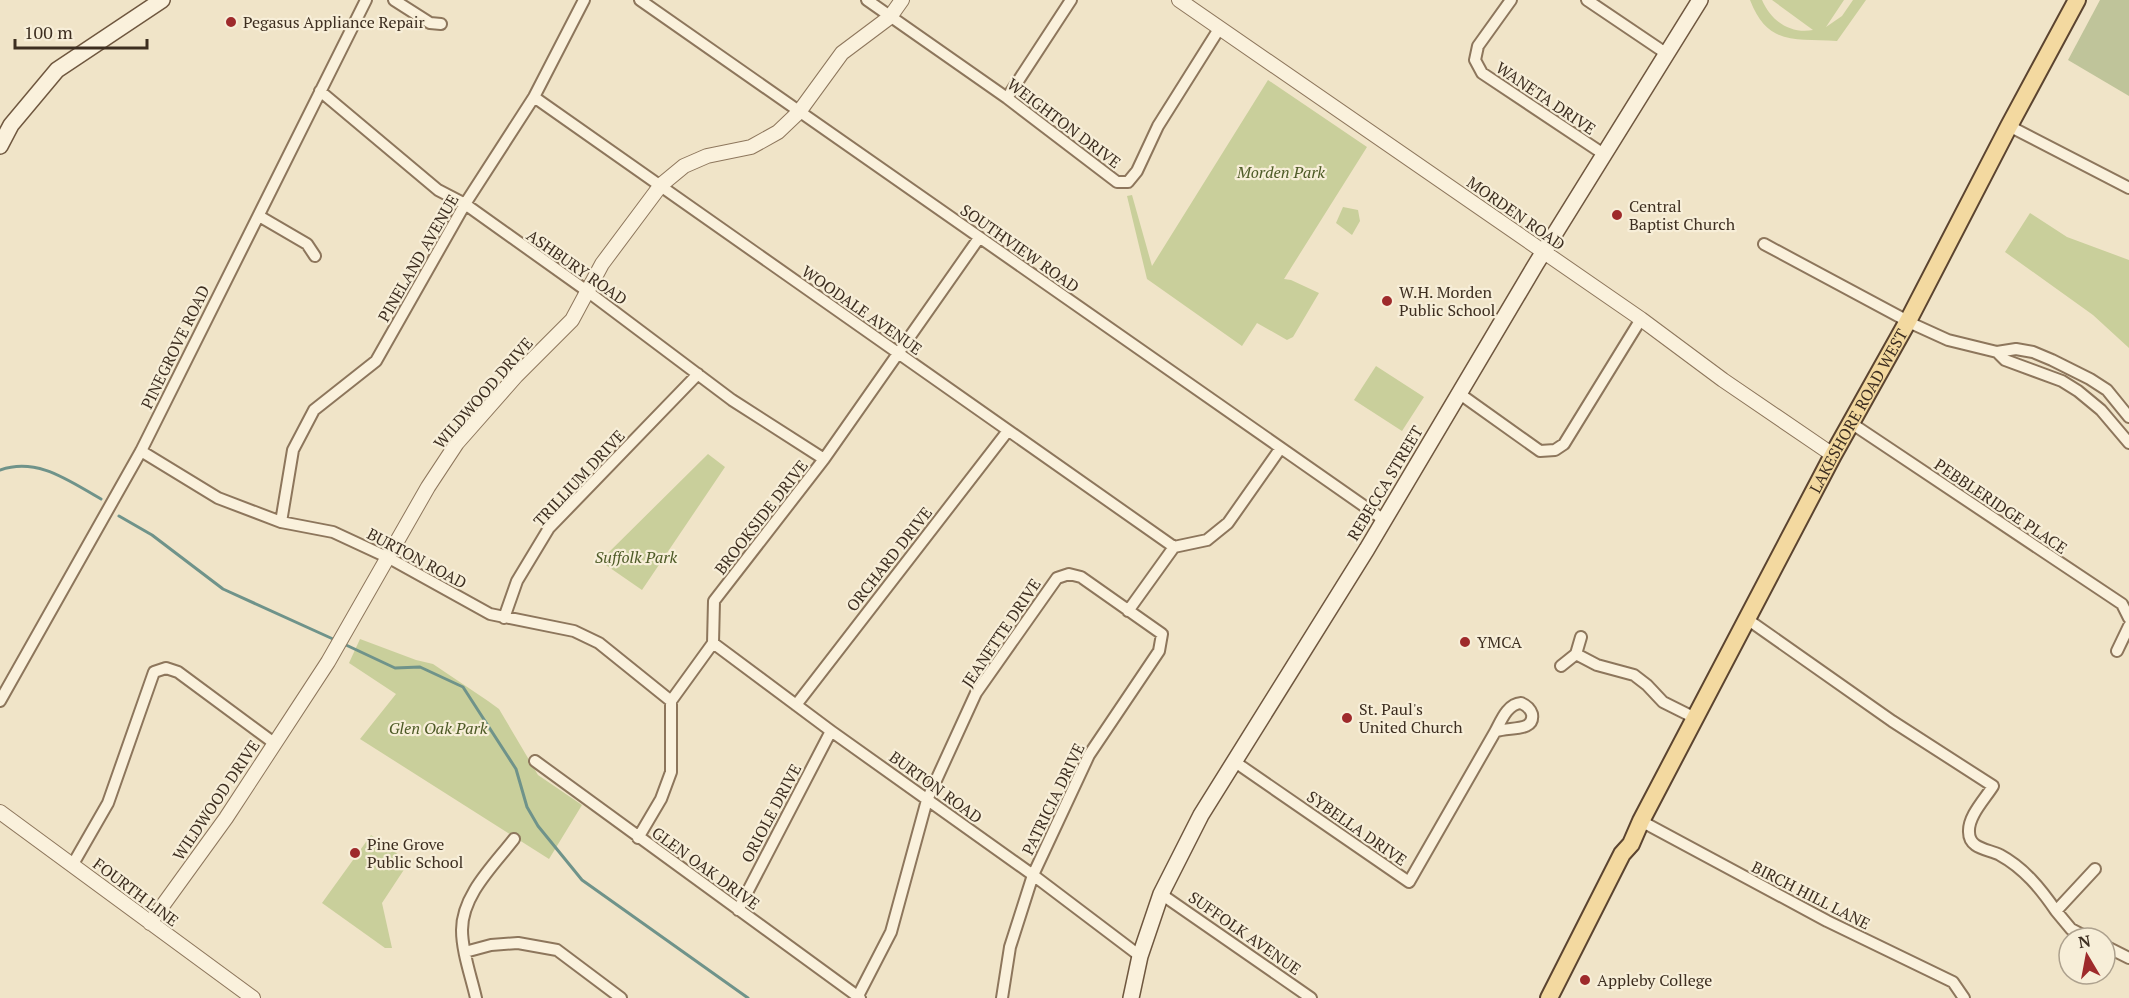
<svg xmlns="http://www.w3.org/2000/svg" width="2129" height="998" font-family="'PT Serif',serif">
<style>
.green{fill:#c9cf9b}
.cemetery{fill:#bfc49a}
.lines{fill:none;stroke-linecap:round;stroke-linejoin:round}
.stream{stroke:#6f938a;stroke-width:3}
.minor-casing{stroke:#8d765c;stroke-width:14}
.tertiary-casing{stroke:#8d765c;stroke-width:16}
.secondary-casing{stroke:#6f573f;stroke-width:18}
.primary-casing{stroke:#5b4430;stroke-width:20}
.minor{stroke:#faf1dc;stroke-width:10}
.tertiary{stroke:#faf1dc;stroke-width:14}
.secondary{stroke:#faf1dc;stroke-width:15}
.primary{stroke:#f3d9a0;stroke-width:16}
.poi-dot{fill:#9e2a2b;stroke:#f7eed8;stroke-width:2}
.labels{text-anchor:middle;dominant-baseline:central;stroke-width:4.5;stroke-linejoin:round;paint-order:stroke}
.poi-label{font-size:16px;fill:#3d2e20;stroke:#f7eed8;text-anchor:start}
.street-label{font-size:16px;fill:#3d2e20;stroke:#f7eed8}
.park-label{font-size:16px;font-style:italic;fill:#4d5a26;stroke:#f7eed8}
</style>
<rect width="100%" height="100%" fill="#f0e4c8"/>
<path class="green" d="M 1750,0 L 1762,0 C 1771,21 1790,34 1813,30 L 1772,0 L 1844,0 L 1826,27 L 1842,16 L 1853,0 L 1866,0 L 1837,41 C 1796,38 1768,47 1750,0 Z
M 1268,80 L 1367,147 L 1284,279 L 1291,280 L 1319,293 L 1293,337 L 1287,340 L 1257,323 L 1242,346 L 1147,279 L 1127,196 L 1132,195 L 1152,266 Z
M 1343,207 L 1358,210 L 1360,221 L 1352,235 L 1336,223 Z
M 2030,213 L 2067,237 L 2129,260 L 2129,348 L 2093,315 L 2005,252 Z
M 1376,366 L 1424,397 L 1402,431 L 1354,400 Z
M 708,454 L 725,467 L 642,590 L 600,561 Z
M 360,639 L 416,660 L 433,664 L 488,701 L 499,709 L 538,775 L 582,805 L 549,859 L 360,739 L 396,694 L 349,663 Z
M 371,835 L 409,862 L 382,903 L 392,948 L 385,948 L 322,903 Z"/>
<path class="cemetery" d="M 2100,0 L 2129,0 L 2129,96 L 2068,60 Z"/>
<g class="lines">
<path class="stream" d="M 0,470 C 38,457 69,481 101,499
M 119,516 L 152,535 L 223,589 L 333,639
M 346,645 L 395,668 L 420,667 L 463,687 L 516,769 L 527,807 L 538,826 L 582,880 L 748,998"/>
<defs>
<path id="minor" d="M 394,0 L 430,23 L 441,24
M 640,0 L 1384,520
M 867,0 L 1007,98 L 1117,182 L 1128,182 L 1137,171 L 1158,126 L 1219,29
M 1511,0 L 1478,46 L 1475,60 L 1482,73 L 1605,155
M 1587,0 L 1667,54
M 320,91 L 438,190 L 465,204 L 587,291 L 732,400 L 824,459
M 534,97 L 1174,547
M 1007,98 L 1071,0
M 2009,126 L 2129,188
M 259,216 L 307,244 L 315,256
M 1764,244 L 1915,325 L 1948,340 L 1997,352 L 2016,349 L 2033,352 L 2052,360 L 2090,379 L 2107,390 L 2129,417
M 1997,352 L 2005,360 L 2062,381 L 2078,391 L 2101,410 L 2129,443
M 1460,394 L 1540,451 L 1555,450 L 1564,444 L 1641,319
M 1851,423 L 2122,604 L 2129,618
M 141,451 L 218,498 L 281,522 L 333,532 L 389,558 L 490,614 L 574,631 L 599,643 L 671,701
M 281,522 L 293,450 L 314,410 L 376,361 L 465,204 L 534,97 L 584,0
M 1128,611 L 1174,547 L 1207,540 L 1228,523 L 1280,449
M 504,618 L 517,581 L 549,528 L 698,374
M 1747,619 L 1892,721 L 1993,786 C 1985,799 1968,816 1969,832 C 1969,849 1988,849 2000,855 C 2024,868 2041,889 2056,911 L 2095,869
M 713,643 L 831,731 L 1033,875 L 1140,956
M 2117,651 L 2129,626
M 1576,654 L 1597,665 L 1634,675 L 1647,685 L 1663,702 L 1695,718
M 1561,666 L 1576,654 L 1581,637
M 0,701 L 141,451 L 366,0
M 1521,703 C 1526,705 1530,708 1532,714 C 1535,733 1507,726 1495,732 C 1501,721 1507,704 1521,703 Z
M 796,705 L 1007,432
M 535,761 L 860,998
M 1235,762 L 1409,882 L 1495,732
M 1641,821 L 1827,921 L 1953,982 L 1964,998
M 638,838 L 661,799 L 671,772 L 671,701 L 713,643 L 714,601 L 824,459 L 979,238
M 73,864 L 108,803 L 154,672 L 166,668 L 178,672 L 274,743
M 1161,894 L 1311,998
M 738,910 L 831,731
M 2056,911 L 2071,929 L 2088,938
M 2105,946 L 2129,958
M 465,952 L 491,945 L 518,943 L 557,950 L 621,998
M 858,996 L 891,932 L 927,800 L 976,693 L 1057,578 L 1069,574 L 1081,577 L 1162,634 L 1159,651 L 1089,755 L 1033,875 L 1010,947 L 1002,998
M 476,998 C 471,976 462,952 462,930 C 462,895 494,865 514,839"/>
<path id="tertiary" d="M 1179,0 L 1641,319 L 1723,380 L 1833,455
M 0,812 L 253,998
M 150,923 L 226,818 L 328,662 L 428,487 L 457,443 L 516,376 L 572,320 L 602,264 L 661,185 L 684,166 L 707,156 L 751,147 L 778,132 L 799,112 L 842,53 L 890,17 L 902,0"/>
<path id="secondary" d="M 0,146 L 11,125 L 57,70 L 162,0
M 1131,998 L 1140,956 L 1161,894 L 1201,815 L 1367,549 L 1536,264 L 1700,0"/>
<g id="primary">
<path id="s1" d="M 1549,998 L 1622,854 L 1631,844 L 1641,821 L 1833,455 L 1908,321 L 2009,126 L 2077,0"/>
</g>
</defs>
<use href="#minor" class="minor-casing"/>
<use href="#tertiary" class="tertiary-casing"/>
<use href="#secondary" class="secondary-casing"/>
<use href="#primary" class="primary-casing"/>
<use href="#minor" class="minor"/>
<use href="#tertiary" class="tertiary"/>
<use href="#secondary" class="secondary"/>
<use href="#primary" class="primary"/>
</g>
<g class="poi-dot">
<circle cx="231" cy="22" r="6"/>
<circle cx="1617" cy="215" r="6"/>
<circle cx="1387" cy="301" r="6"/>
<circle cx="1465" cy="642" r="6"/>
<circle cx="1347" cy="718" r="6"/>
<circle cx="355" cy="853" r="6"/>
<circle cx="1585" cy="980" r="6"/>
</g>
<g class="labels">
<g class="poi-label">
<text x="243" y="22">Pegasus Appliance Repair</text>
<text x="1629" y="206">Central<tspan x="1629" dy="18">Baptist Church</tspan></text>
<text x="1399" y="292">W.H. Morden<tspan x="1399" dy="18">Public School</tspan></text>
<text x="1477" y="642">YMCA</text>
<text x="1359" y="709">St. Paul's<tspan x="1359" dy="18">United Church</tspan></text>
<text x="367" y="844">Pine Grove<tspan x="367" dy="18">Public School</tspan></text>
<text x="1597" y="980">Appleby College</text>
</g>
<g class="street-label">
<text transform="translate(1546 98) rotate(34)">WANETA DRIVE</text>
<text transform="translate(1064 123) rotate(37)">WEIGHTON DRIVE</text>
<text transform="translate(1516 213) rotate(35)">MORDEN ROAD</text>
<text transform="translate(1020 248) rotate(35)">SOUTHVIEW ROAD</text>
<text transform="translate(418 258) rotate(-60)">PINELAND AVENUE</text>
<text transform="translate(577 267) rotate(35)">ASHBURY ROAD</text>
<text transform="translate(862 310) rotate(35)">WOODALE AVENUE</text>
<text transform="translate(175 347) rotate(-64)">PINEGROVE ROAD</text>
<text transform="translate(483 393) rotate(-49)">WILDWOOD DRIVE</text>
<text stroke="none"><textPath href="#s1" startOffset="664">LAKESHORE ROAD WEST</textPath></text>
<text transform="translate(579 478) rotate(-47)">TRILLIUM DRIVE</text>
<text transform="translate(1385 483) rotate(-59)">REBECCA STREET</text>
<text transform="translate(2001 506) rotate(34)">PEBBLERIDGE PLACE</text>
<text transform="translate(761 517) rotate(-52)">BROOKSIDE DRIVE</text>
<text transform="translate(417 558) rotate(28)">BURTON ROAD</text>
<text transform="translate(889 559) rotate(-52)">ORCHARD DRIVE</text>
<text transform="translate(1001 633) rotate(-56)">JEANETTE DRIVE</text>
<text transform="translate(936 787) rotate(36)">BURTON ROAD</text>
<text transform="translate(1053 799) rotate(-64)">PATRICIA DRIVE</text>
<text transform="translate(216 800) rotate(-56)">WILDWOOD DRIVE</text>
<text transform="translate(771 813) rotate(-62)">ORIOLE DRIVE</text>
<text transform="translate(1357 828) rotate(35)">SYBELLA DRIVE</text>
<text transform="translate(706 868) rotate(36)">GLEN OAK DRIVE</text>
<text transform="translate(136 892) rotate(37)">FOURTH LINE</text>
<text transform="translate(1811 895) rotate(27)">BIRCH HILL LANE</text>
<text transform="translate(1245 933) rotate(35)">SUFFOLK AVENUE</text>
</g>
<g class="park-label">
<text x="1281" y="172">Morden Park</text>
<text x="636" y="557">Suffolk Park</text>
<text x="438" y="728">Glen Oak Park</text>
</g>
</g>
<g transform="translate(2087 956) rotate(350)"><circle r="28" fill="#f7eed8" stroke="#ada18e" stroke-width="1.5"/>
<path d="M0-4.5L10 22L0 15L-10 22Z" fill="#9e2a2b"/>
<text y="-9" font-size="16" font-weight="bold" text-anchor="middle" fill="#3d2e20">N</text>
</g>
<path d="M15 39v9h132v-9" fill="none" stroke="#3d2e20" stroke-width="3"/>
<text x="24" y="39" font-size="18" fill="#3d2e20" stroke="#f7eed8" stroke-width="4.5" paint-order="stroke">100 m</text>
</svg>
